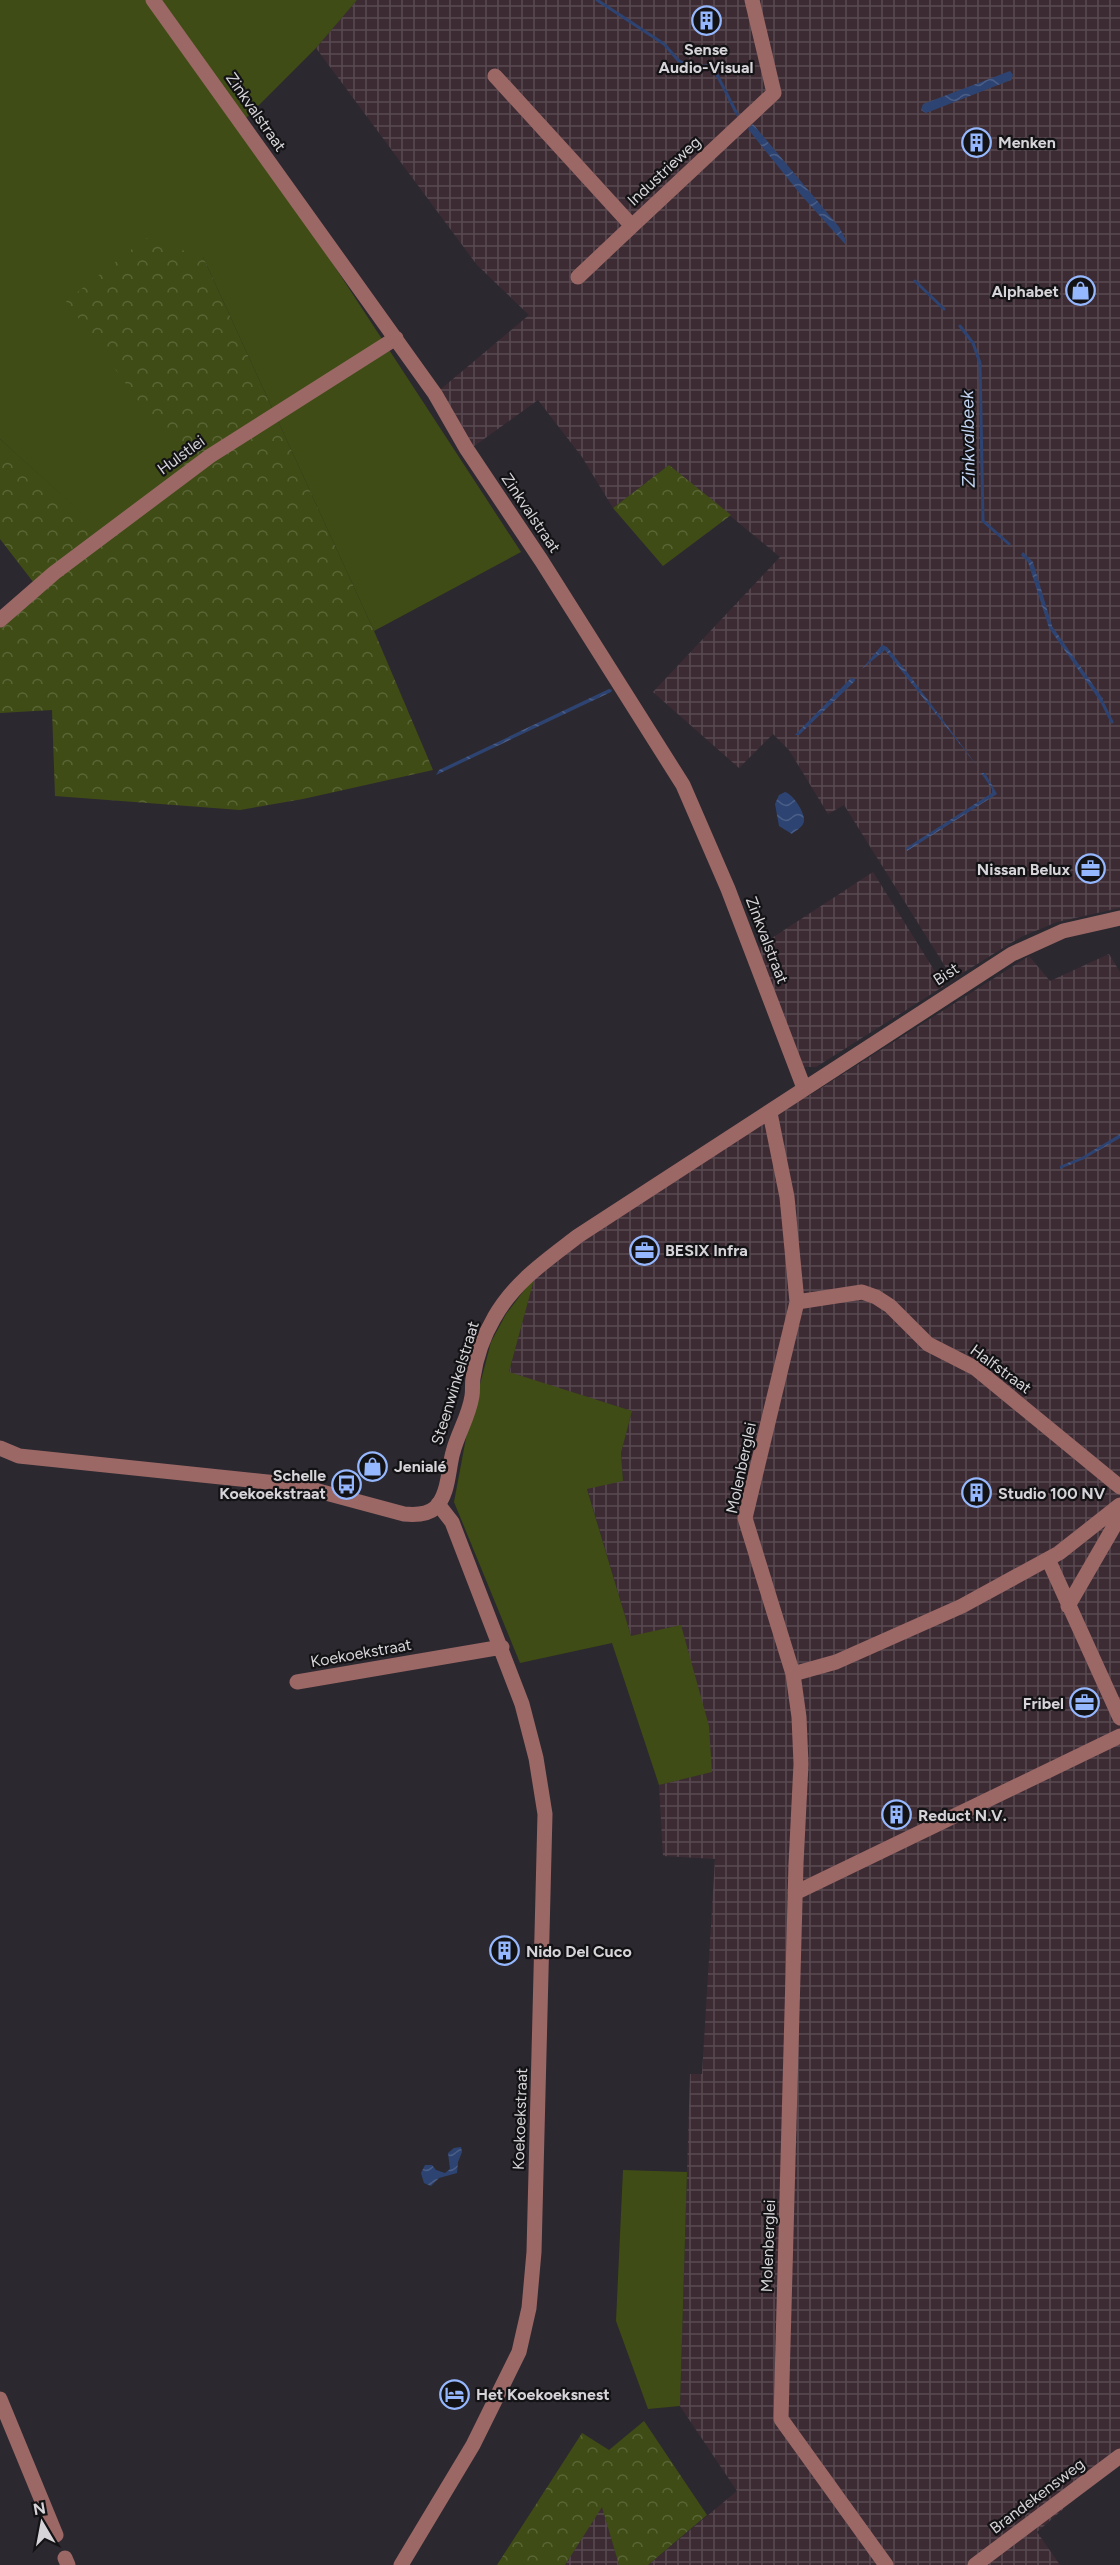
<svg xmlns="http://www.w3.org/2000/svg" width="1120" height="2565" font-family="Figtree,sans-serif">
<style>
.industrial{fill:url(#industrial-grid)}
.grass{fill:#3f4c15}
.forest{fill:url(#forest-crowns)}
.water{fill:url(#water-waves)}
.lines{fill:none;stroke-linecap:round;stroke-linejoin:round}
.stream{stroke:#2d4473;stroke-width:3}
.minor{stroke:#9b6866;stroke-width:15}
.labels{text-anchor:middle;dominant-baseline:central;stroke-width:4.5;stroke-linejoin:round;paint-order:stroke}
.poi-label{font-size:16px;font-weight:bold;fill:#d6d4d8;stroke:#131215;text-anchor:start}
.street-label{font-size:16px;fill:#d6d4d8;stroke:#131215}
.water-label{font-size:18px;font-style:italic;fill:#c2d3f1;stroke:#131215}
</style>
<defs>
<pattern id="industrial-grid" width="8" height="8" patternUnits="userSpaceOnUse" patternTransform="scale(1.5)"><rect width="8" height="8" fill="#3d2b34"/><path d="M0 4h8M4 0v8" fill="none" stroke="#584951"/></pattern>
<pattern id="forest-crowns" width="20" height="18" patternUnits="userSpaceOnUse" patternTransform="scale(1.5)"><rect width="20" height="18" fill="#3f4c15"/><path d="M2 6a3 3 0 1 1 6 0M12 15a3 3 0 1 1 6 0" fill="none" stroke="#5a6536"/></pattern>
<pattern id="water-waves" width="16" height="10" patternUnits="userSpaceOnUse" patternTransform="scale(1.5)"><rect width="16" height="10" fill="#2d4473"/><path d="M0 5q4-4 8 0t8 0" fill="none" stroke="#4b5e86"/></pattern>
</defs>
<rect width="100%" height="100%" fill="#2c282f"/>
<path class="industrial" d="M 357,0 L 1120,0 L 1120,908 L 1057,922 L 1021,937 L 953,979 L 844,805 L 828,814 L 789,750 L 773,734 L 739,768 L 653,692 L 780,557 L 669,465 L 613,508 L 582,457 L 538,400 L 466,452 L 435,394 L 529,315 L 477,265 L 316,48 Z
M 873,872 L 944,986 L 816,1067 L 802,1067 L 758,947 Z
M 1109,954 L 1120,972 L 1120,2460 L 1037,2532 L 1060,2565 L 648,2565 L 737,2491 L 680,2406 L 690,2074 L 702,2074 L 715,1859 L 663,1856 L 659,1785 L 711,1772 L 631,1636 L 587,1488 L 623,1480 L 621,1453 L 632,1411 L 509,1373 L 537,1267 L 770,1113 L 810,1095 L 1029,956 L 1050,981 Z
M 602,2506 L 619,2565 L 565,2565 Z"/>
<path class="grass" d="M 0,0 L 357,0 L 316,48 L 241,123 L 521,552 L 374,631 L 203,257 L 189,471 L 105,535 L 0,439 Z
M 535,1276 L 509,1372 L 632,1411 L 621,1453 L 623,1481 L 587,1489 L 631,1636 L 681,1625 L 709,1726 L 712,1772 L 659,1785 L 612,1643 L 520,1663 L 454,1502 L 466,1438 L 491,1342 L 506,1314 Z
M 623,2170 L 687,2172 L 680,2406 L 648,2409 L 616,2321 Z"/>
<path class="forest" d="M 146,238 L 203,257 L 374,631 L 433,770 L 303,799 L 240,810 L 55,796 L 52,710 L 0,713 L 0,620 L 37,587 L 0,539 L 0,439 L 105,534 L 189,471 L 66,301 Z
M 669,465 L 731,515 L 663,566 L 613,508 Z
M 644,2421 L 707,2515 L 648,2565 L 619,2565 L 602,2507 L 565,2565 L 497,2565 L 582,2433 L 609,2450 Z"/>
<path class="water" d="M 1010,71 L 1013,75 L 1011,80 L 926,113 L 921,110 L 923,104 Z
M 753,124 L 839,227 L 846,240 L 845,244 L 801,195 L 748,129 Z
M 1023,552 L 1033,562 L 1052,626 L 1103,699 L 1100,701 L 1049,628 L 1028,562 L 1021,555 Z
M 882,645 L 887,647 L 907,672 L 978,767 L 885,650 L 862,669 Z
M 851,678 L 855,679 L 855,681 L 799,735 L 795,735 Z
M 609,689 L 612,690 L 611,692 L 436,775 L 439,770 Z
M 981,773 L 985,773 L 997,794 L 907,851 L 906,848 L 992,793 L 992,789 Z
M 785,792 C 793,794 808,816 803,824 C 801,828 795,831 792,834 L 779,826 L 775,804 L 779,795 Z
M 1120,1134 L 1120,1138 L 1084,1159 L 1060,1169 L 1060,1166 L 1082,1157 Z
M 461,2147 L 462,2152 L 458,2162 L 457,2173 L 439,2178 L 431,2186 L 424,2183 L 421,2173 L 425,2165 L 432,2165 L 436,2170 L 445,2173 L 450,2169 L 448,2153 L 454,2148 Z"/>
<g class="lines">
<path class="stream" d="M 597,0 L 664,44 L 678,60 L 688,66 L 693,68 L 712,65 L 737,114
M 915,281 L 944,309
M 960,326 L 973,343 L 980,363 L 983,521 L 1009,544
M 1100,698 L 1112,722"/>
<path class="minor" d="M 153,0 L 435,394 L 466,448 L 541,560 L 683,785 L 728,889 L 804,1088
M 495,76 L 632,226 L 774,93 L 752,0
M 578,277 L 632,226
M 0,620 L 54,573 L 210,456 L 396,338
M 770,1113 L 787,1197 L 797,1302 L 745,1518 L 793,1674 L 799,1717 L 801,1764 L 796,1864 L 781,2419 L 886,2565
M 797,1302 L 862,1292 L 876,1297 L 890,1306 L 928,1344 L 975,1368 L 1120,1487
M 0,1448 L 19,1456 L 296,1485 L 404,1514 C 414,1515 427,1515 435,1508 C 449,1495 448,1469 453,1452 C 458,1433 469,1416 472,1396 C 473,1390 472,1384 473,1378 C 476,1358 484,1335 494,1318 C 514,1282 547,1260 578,1236 L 1012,954 L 1063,931 L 1120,918
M 1048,1559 L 1120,1718
M 1068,1606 L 1120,1516
M 793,1674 L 836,1662 L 962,1606 L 1059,1553 L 1120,1505
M 297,1682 L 502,1647
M 795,1893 L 1120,1736
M 0,2399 L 56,2535
M 65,2558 L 68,2565
M 401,2565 L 473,2445 L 519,2352 L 529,2308 L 534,2252 L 545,1814 L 536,1758 L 522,1704 L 452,1522 L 438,1504
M 975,2565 L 1120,2456"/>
</g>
<defs>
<symbol id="building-ring" viewBox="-11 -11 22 22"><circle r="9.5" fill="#131215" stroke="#95b7fd" stroke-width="1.5"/><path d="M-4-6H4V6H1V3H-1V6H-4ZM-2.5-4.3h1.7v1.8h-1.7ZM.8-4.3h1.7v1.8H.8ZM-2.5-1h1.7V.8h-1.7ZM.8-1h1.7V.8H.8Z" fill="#95b7fd"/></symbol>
<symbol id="shop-ring" viewBox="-11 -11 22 22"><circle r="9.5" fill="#131215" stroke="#95b7fd" stroke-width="1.5"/><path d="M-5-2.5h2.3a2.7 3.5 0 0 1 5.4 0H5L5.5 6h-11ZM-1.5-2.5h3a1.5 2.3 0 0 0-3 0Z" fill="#95b7fd"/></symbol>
<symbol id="office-ring" viewBox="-11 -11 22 22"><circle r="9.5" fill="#131215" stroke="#95b7fd" stroke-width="1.5"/><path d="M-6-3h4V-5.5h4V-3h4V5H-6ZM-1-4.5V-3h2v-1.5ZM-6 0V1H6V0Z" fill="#95b7fd"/></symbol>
<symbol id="bus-ring" viewBox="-11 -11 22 22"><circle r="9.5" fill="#131215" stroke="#95b7fd" stroke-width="1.5"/><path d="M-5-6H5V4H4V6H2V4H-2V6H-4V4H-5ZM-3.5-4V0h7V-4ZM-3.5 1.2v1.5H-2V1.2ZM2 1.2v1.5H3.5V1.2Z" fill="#95b7fd"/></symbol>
<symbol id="hotel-ring" viewBox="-11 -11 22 22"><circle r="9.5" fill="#131215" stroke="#95b7fd" stroke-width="1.5"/><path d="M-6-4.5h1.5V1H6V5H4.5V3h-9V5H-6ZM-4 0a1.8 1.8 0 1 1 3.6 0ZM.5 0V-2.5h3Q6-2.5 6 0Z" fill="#95b7fd"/></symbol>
</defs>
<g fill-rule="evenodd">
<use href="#building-ring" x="690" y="4" width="33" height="33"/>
<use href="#building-ring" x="960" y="126" width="33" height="33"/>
<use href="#shop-ring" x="1064" y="274" width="33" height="33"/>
<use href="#office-ring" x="1074" y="852" width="33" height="33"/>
<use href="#office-ring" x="628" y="1234" width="33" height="33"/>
<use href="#shop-ring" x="356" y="1450" width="33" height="33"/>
<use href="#bus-ring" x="330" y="1468" width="33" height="33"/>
<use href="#building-ring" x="960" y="1476" width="33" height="33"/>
<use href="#office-ring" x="1068" y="1686" width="33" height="33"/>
<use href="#building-ring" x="880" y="1798" width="33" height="33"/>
<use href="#building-ring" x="488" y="1934" width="33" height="33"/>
<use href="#hotel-ring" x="438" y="2378" width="33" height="33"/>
</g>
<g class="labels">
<g class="poi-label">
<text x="706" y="49" text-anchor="middle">Sense<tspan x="706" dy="18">Audio-Visual</tspan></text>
<text x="998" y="142">Menken</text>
<text x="1059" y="291" text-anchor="end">Alphabet</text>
<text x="1070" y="869" text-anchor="end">Nissan Belux</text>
<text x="665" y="1250">BESIX Infra</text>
<text x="394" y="1466">Jenialé</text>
<text x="326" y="1475" text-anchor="end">Schelle<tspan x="326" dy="18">Koekoekstraat</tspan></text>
<text x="998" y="1493">Studio 100 NV</text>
<text x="1064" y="1703" text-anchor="end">Fribel</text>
<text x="918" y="1815">Reduct N.V.</text>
<text x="526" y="1951">Nido Del Cuco</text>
<text x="476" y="2394">Het Koekoeksnest</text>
</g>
<g class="street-label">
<text transform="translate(256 112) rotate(55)">Zinkvalstraat</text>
<text transform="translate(664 171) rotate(-43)">Industrieweg</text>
<text transform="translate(181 455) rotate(-36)">Hulstlei</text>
<text transform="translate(531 513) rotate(56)">Zinkvalstraat</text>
<text transform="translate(767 940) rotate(69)">Zinkvalstraat</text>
<text transform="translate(946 974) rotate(-33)">Bist</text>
<text transform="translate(1001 1369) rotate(36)">Halfstraat</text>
<text transform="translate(455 1383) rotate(-73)">Steenwinkelstraat</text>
<text transform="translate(741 1468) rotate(-78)">Molenberglei</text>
<text transform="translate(361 1653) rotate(-10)">Koekoekstraat</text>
<text transform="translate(520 2119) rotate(-88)">Koekoekstraat</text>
<text transform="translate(768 2246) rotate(-88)">Molenberglei</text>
<text transform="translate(1037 2496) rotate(-37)">Brandekensweg</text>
</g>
<g class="water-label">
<text transform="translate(968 439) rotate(-91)">Zinkvalbeek</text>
</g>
</g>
<g transform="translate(42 2523) rotate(350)" stroke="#131215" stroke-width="4.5" paint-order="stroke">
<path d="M0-4.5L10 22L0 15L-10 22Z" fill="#d6d4d8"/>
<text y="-9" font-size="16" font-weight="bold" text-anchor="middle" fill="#d6d4d8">N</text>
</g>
</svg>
